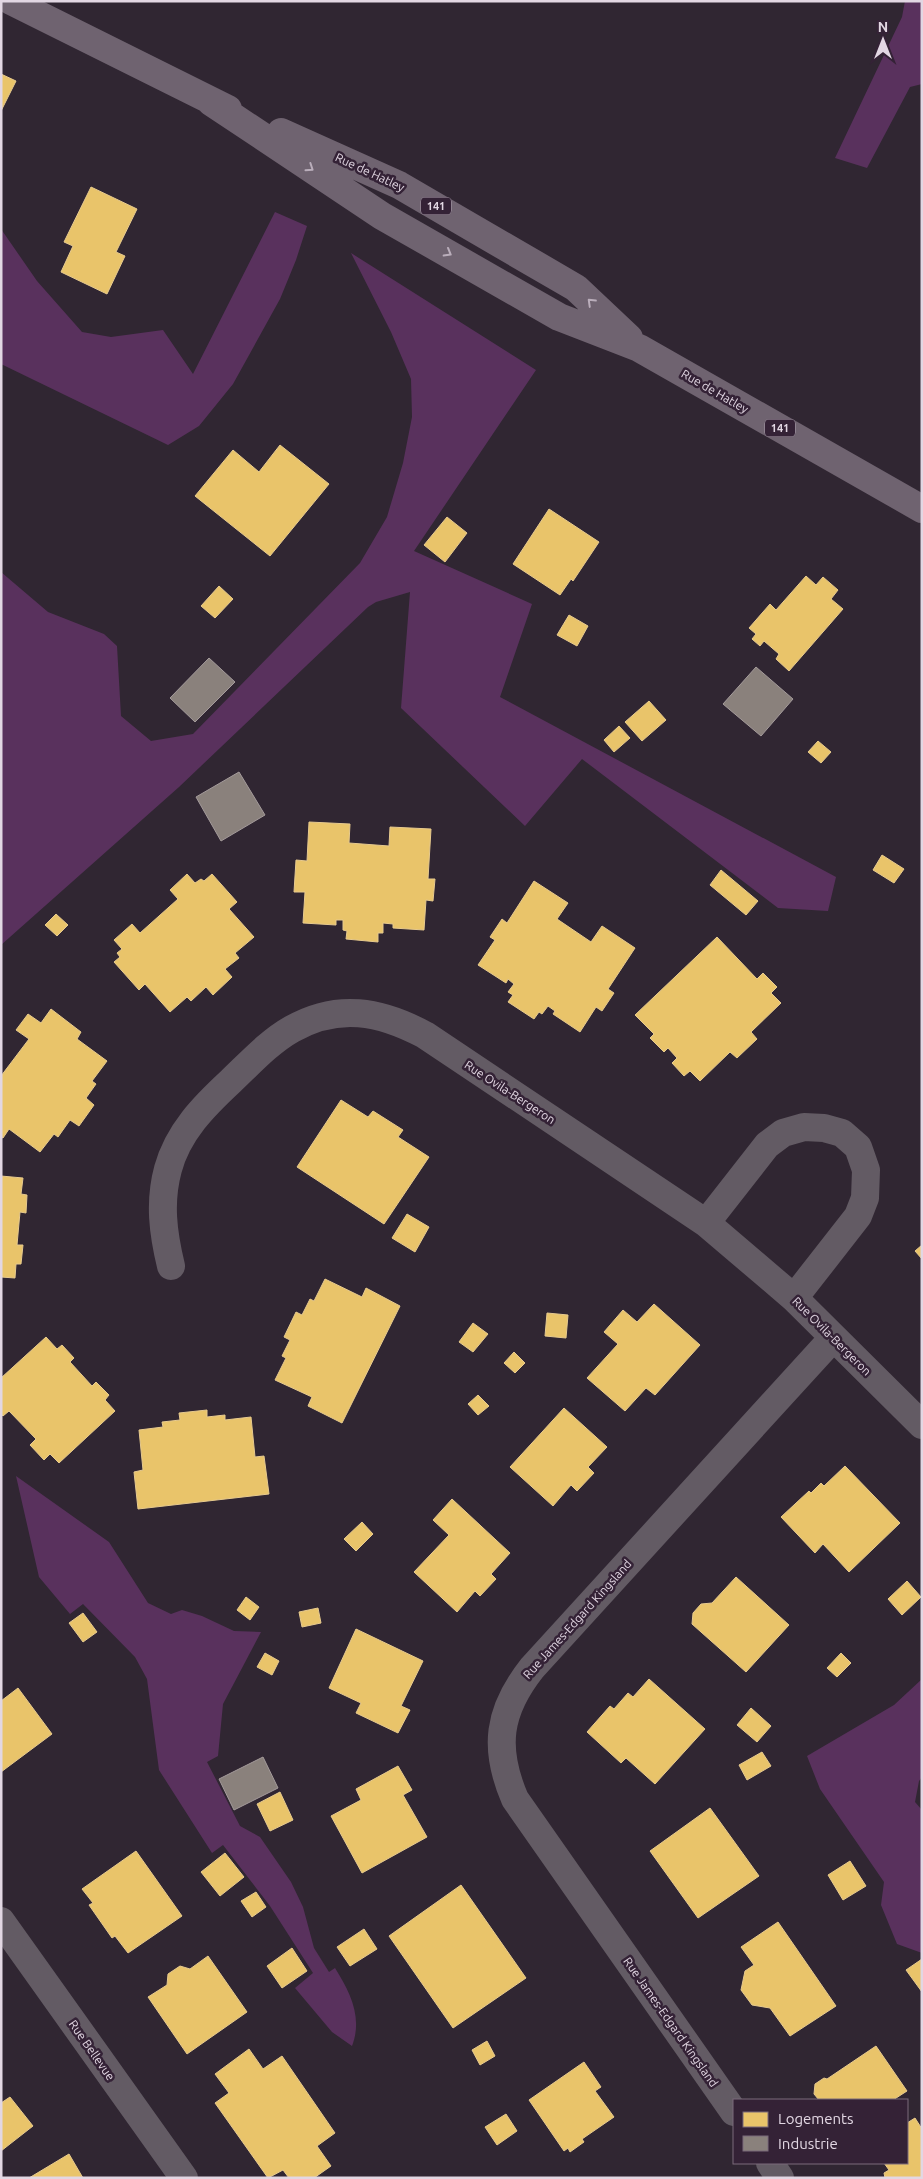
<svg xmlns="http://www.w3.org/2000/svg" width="923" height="2179" font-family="Ubuntu,sans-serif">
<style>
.green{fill:#59315d}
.homes{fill:#e9c46a;stroke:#e7ca8e}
.industry{fill:#8a817c;stroke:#a49b9b}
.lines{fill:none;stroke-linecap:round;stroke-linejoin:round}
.minor{stroke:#635b64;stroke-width:28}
.primary{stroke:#6f6370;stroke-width:28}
.oneway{stroke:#baaebb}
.labels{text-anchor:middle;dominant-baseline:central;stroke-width:5;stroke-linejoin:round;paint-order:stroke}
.shield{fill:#342236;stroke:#aea1af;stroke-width:1}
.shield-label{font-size:11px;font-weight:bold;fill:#e2d7e3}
.street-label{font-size:12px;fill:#e2d7e3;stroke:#342236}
</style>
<rect width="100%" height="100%" fill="#302632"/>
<path class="green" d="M 905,1 L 922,1 L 922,84 L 910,87 L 867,168 L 835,158 L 902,17 Z
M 275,212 L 307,226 L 296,260 L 280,299 L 233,384 L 199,426 L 168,445 L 1,364 L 1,229 L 37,281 L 82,332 L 111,337 L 163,330 L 193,374 Z
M 351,253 L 536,370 L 414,551 L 532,604 L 500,697 L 836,877 L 828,911 L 778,908 L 582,759 L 525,826 L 401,708 L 410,592 L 376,602 L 368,607 L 179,787 L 1,945 L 1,572 L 48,612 L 104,634 L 117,646 L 121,716 L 151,741 L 193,734 L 360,563 L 387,517 L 403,463 L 412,417 L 411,379 L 391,332 Z
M 16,1476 L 109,1542 L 148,1603 L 171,1614 L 182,1610 L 202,1616 L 234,1631 L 261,1632 L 223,1704 L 218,1756 L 207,1762 L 240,1826 L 260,1837 L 291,1882 L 303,1907 L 314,1948 L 329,1972 L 335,1968 C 350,1992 363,2017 352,2046 L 332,2032 L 295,1988 L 313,1973 L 270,1906 L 223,1845 L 212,1853 L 159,1770 L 147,1679 L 135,1657 L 83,1604 L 70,1614 L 39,1577 Z
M 922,1679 L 922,1777 L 919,1781 L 915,1802 L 922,1810 L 922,1953 L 897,1944 L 881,1905 L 884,1882 L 820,1789 L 807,1756 L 894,1705 Z"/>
<path class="homes" d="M 1,74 L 16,81 L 1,111 Z
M 91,187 L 137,209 L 116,252 L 125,256 L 107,294 L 61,272 L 73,246 L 64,242 Z
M 280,445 L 329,484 L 270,556 L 195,496 L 233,450 L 259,472 Z
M 549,509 L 599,542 L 573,581 L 571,579 L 560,595 L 513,564 Z
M 447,517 L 467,533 L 445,562 L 424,545 Z
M 806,576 L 816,585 L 823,577 L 838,590 L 831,599 L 843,609 L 789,671 L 776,659 L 779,654 L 764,641 L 760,646 L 752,639 L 756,634 L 749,628 L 770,604 L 776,610 Z
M 219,586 L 233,599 L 215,618 L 201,606 Z
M 569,615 L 588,626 L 577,646 L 557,635 Z
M 649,701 L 666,720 L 642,741 L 625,722 Z
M 619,726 L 630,738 L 614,752 L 604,740 Z
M 818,741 L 831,752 L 821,763 L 808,752 Z
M 309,822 L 350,824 L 349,843 L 389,846 L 390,827 L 431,829 L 428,879 L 435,879 L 433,901 L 426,900 L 424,930 L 393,928 L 393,924 L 383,923 L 383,933 L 378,933 L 378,942 L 346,939 L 347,931 L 343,930 L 343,920 L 336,920 L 336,925 L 303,923 L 305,892 L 294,892 L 296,860 L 307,861 Z
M 882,855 L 904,869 L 894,883 L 873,870 Z
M 721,870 L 758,901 L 746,915 L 710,885 Z
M 187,874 L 195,883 L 201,879 L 204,881 L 212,874 L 237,902 L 229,909 L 254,937 L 235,953 L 239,958 L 225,969 L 232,977 L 213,995 L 206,987 L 191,1001 L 187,997 L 170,1012 L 145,984 L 139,990 L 114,962 L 120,957 L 117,953 L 122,949 L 114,940 L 132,924 L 140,933 L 178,899 L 170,890 Z
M 534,881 L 568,903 L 557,919 L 591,942 L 602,926 L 635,948 L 608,989 L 614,993 L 602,1011 L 596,1007 L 580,1032 L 553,1014 L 555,1011 L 548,1006 L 542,1014 L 539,1012 L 534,1019 L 508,1002 L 513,995 L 508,992 L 514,984 L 508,979 L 506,983 L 478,965 L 495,940 L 490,937 L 502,919 L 507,923 Z
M 56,914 L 68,925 L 57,936 L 45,925 Z
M 717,937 L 757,979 L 763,973 L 777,987 L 771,993 L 781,1003 L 751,1032 L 757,1039 L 737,1058 L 730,1052 L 700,1081 L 690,1071 L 684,1076 L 672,1063 L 677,1058 L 668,1048 L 664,1052 L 650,1038 L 654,1034 L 635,1015 Z
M 51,1009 L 81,1032 L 77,1039 L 107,1061 L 92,1081 L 96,1084 L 86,1098 L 94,1105 L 79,1126 L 70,1120 L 58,1137 L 54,1134 L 40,1152 L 9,1129 L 3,1138 L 1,1137 L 1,1076 L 29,1039 L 16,1030 L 28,1014 L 41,1023 Z
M 341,1100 L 368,1117 L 373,1111 L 403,1130 L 398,1137 L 429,1157 L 384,1224 L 297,1167 Z
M 1,1176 L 23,1178 L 21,1194 L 27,1195 L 26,1213 L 20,1212 L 17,1245 L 23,1245 L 21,1264 L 16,1264 L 15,1278 L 1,1277 Z
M 407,1214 L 429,1227 L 415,1252 L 392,1238 Z
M 922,1245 L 922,1259 L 915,1251 Z
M 325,1279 L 362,1297 L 366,1288 L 400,1306 L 342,1423 L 308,1406 L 312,1397 L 275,1380 L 286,1358 L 282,1356 L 290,1340 L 284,1337 L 296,1312 L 302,1315 L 310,1299 L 314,1301 Z
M 654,1304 L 700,1345 L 655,1395 L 646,1388 L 625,1411 L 587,1378 L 618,1344 L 604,1332 L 623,1310 L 637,1322 Z
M 547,1313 L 568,1315 L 566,1338 L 545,1336 Z
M 473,1323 L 488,1334 L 473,1352 L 459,1342 Z
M 46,1337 L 57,1349 L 62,1345 L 74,1358 L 70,1362 L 92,1386 L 96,1382 L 109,1395 L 105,1400 L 115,1411 L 59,1463 L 50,1454 L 44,1460 L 30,1445 L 36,1439 L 9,1411 L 3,1416 L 1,1414 L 1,1378 Z
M 514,1352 L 525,1363 L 515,1373 L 504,1363 Z
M 478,1395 L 489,1406 L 478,1415 L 468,1404 Z
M 564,1408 L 607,1447 L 588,1467 L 594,1473 L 577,1491 L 571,1485 L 553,1506 L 510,1467 Z
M 207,1410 L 207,1417 L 225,1415 L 225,1420 L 251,1417 L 255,1457 L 264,1456 L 269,1494 L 138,1509 L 134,1472 L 143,1470 L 139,1430 L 163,1427 L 162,1422 L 180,1420 L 179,1413 Z
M 845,1466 L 900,1523 L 849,1572 L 823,1544 L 815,1553 L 781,1517 L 809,1491 L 811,1493 L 821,1483 L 824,1486 Z
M 452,1499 L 510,1553 L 491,1574 L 496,1579 L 480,1596 L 475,1591 L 457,1612 L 414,1572 L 449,1535 L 433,1520 Z
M 362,1522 L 373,1534 L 356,1551 L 344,1539 Z
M 736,1577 L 789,1625 L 746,1672 L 692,1624 L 693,1613 L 701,1604 L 712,1603 Z
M 907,1581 L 921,1597 L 902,1615 L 888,1599 Z
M 246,1597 L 259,1607 L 250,1620 L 237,1610 Z
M 318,1608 L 321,1623 L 302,1627 L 299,1612 Z
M 83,1613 L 97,1632 L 83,1642 L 69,1623 Z
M 356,1629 L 423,1661 L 401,1706 L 410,1710 L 398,1733 L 356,1713 L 361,1703 L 329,1688 Z
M 265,1653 L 279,1661 L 272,1675 L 257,1667 Z
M 841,1653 L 851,1663 L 837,1677 L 827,1668 Z
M 649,1679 L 705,1729 L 655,1784 L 626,1758 L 621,1763 L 587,1732 L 610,1706 L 614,1709 L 628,1693 L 633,1697 Z
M 18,1688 L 52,1734 L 1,1772 L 1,1701 Z
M 751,1708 L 771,1726 L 757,1742 L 737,1725 Z
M 762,1752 L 771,1766 L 747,1780 L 739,1765 Z
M 398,1766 L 412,1790 L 403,1795 L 427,1837 L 362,1873 L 331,1816 L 361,1800 L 356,1789 Z
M 280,1792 L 293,1820 L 270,1831 L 257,1804 Z
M 710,1808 L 759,1876 L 698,1918 L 650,1851 Z
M 136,1851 L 182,1916 L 128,1953 L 115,1936 L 112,1938 L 89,1905 L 93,1903 L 82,1889 Z
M 225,1853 L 244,1877 L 220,1896 L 201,1872 Z
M 850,1861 L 866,1886 L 843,1900 L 828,1875 Z
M 461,1885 L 526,1978 L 453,2028 L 389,1936 Z
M 256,1892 L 266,1907 L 252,1917 L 241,1901 Z
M 778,1922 L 836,2006 L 790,2036 L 770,2008 L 752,2005 L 741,1990 L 745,1971 L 754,1965 L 741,1947 Z
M 364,1929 L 377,1949 L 350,1966 L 337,1947 Z
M 292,1948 L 307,1971 L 282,1988 L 267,1966 Z
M 208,1956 L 247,2012 L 187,2054 L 148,1997 L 167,1985 L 168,1974 L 180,1966 L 190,1969 Z
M 922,1959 L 922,1992 L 906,1970 Z
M 487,2041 L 495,2056 L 480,2065 L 472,2050 Z
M 876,2046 L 907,2091 L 893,2100 L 819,2100 L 814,2094 L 815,2084 L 824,2078 L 827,2079 Z
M 249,2049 L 263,2069 L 282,2056 L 335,2133 L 317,2146 L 331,2166 L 314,2178 L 289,2178 L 283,2170 L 268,2178 L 215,2103 L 229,2093 L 215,2074 Z
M 584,2062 L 601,2087 L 595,2091 L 614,2117 L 582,2139 L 584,2142 L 570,2152 L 568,2148 L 564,2151 L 529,2100 Z
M 10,2097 L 33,2126 L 1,2151 L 1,2103 Z
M 506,2114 L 517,2131 L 497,2145 L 485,2127 Z
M 915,2118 L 922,2129 L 922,2178 L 885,2178 L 884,2173 L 889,2170 L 884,2163 L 907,2163 L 907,2123 Z
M 69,2154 L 83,2178 L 29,2178 Z"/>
<path class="industry" d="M 209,658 L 235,682 L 195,722 L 170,698 Z
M 756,667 L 793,699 L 761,736 L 723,704 Z
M 239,772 L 265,815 L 221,841 L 196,797 Z
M 263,1757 L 278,1788 L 234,1810 L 219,1779 Z"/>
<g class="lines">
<path class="minor" d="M 706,1223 L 767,1145 L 783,1133 L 804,1127 L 824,1128 L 842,1133 L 858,1147 L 866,1170 L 865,1198 L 858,1216 L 794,1298
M 171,1266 C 163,1233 159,1202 168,1169 C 178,1132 204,1106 231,1081 C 250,1063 269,1042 292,1029 C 338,1003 380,1011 425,1035 L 706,1223 L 794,1298 L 922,1425
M 1,1921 L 184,2178
M 734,2112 L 515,1799 C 493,1748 498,1711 532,1668 L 833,1338
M 770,2163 L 780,2178"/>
<path class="primary" d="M 11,1 L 228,109
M 211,102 L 382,216 L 559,317 L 639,348 L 922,509
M 281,132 L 399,185 L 576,288 L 629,338"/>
</g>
<defs><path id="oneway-chevron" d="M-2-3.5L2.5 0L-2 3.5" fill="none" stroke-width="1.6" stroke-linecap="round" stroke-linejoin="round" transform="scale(1.25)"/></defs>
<g class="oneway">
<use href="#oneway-chevron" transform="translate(310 168) rotate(34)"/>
<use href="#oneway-chevron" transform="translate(448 253) rotate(30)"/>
<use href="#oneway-chevron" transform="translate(591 302) rotate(-136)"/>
</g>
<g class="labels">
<g class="shield">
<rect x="421" y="197.5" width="30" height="17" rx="4"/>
<rect x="765" y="419.5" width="30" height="17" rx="4"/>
</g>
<g class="shield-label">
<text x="436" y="206">141</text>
<text x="780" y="428">141</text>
</g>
<g class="street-label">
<text transform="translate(370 172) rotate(25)">Rue de Hatley</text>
<text transform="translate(715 391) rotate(30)">Rue de Hatley</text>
<text transform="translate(510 1092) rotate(33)">Rue Ovila-Bergeron</text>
<text transform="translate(832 1336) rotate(45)">Rue Ovila-Bergeron</text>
<text transform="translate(577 1619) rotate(-48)">Rue James-Edgard Kingsland</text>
<text transform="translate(671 2022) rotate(55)">Rue James-Edgard Kingsland</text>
<text transform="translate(92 2050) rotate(55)">Rue Bellevue</text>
</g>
</g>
<rect width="923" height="2179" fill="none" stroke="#e2d7e3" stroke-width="5"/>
<rect x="733" y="2099" width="175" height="65" fill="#342236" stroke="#7a6a7b"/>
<rect x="743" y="2112" width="25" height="15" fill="#e9c46a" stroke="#7a6a7b"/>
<text x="778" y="2124" font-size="15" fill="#e2d7e3">Logements</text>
<rect x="743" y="2136" width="25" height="15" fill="#8a817c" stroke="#7a6a7b"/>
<text x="778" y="2149" font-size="15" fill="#e2d7e3">Industrie</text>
<g transform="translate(883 40)" stroke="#342236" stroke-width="4" paint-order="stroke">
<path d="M0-4L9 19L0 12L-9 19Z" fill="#e2d7e3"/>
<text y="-8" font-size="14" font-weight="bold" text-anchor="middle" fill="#e2d7e3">N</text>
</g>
</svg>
